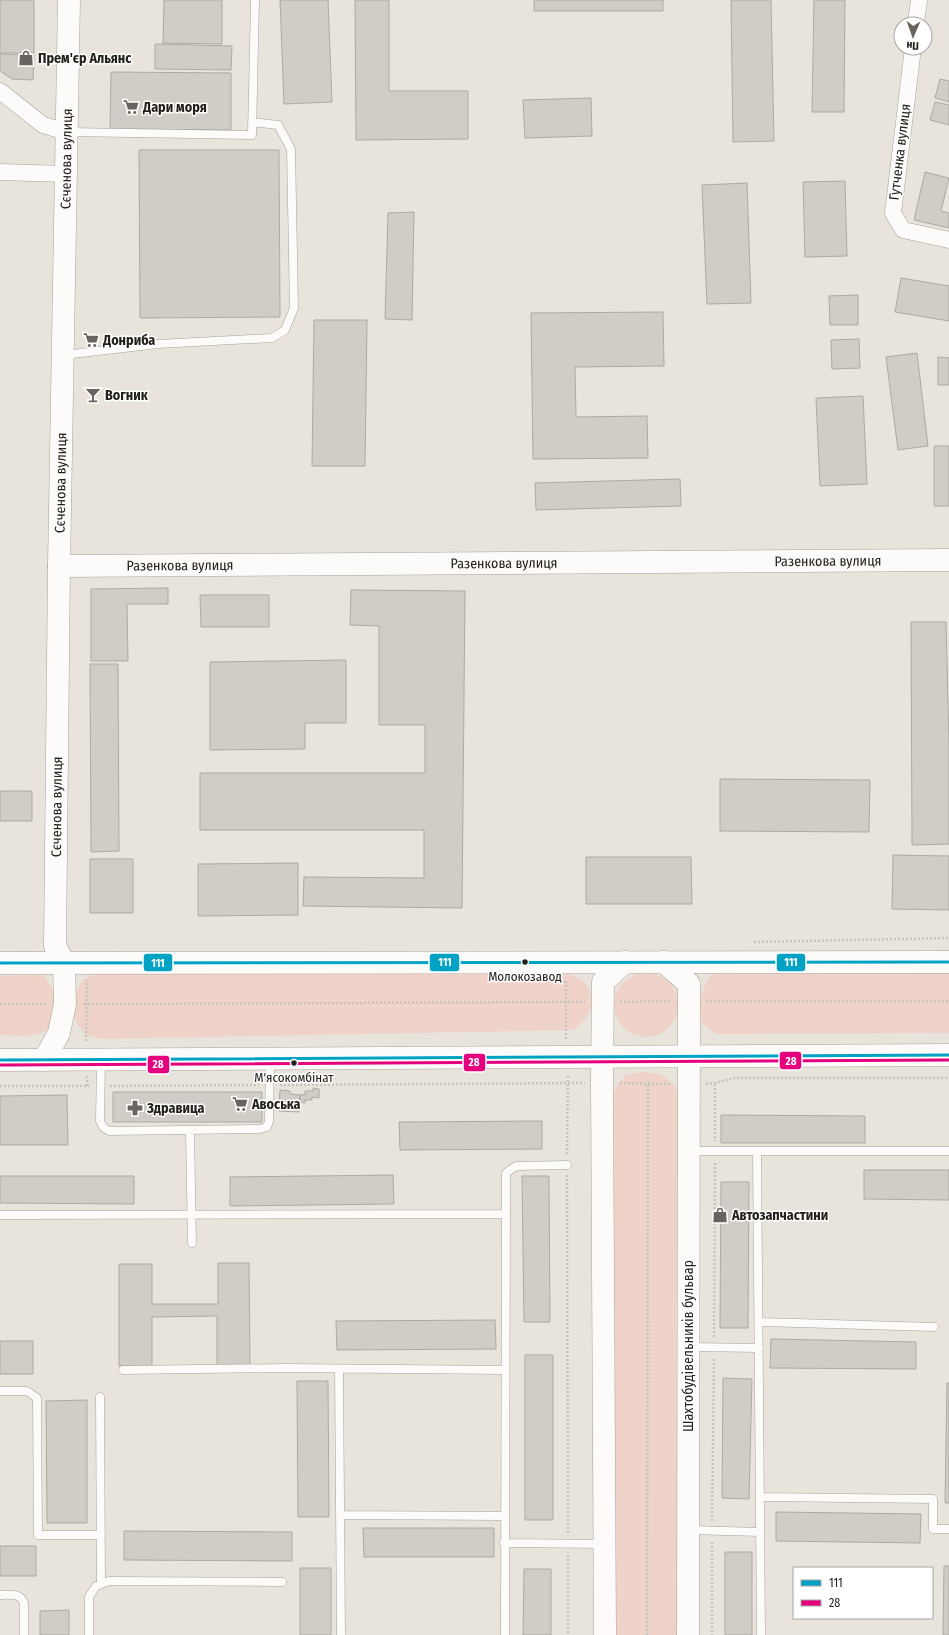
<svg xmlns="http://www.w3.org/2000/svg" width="949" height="1635" font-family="'Fira Sans Condensed',sans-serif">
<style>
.green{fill:#f0d3c8}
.building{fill:#d0ccc6;stroke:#adaaa3}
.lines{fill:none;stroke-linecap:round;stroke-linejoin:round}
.lane-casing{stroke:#a6a29c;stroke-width:9}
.street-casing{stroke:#a6a29c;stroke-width:17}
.secondary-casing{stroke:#a6a29c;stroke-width:23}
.path{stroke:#c6c4c1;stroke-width:2.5;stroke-dasharray:2 2;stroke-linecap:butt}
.lane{stroke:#fcfbfa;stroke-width:8}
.street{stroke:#fcfbfa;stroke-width:16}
.secondary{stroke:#fcfbfa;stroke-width:22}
.bus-1-casing{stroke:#fff;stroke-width:6}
.bus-2-casing{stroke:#fff;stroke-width:6}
.bus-1{stroke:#02a2c5;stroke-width:3}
.bus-2{stroke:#e5007d;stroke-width:3}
.bus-dot{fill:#24201c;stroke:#fff;stroke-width:1.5}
.labels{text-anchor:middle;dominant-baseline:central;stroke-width:3;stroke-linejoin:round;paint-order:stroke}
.bus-label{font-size:13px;fill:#24201c;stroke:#fff}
.poi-label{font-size:14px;font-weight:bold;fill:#24201c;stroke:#fff;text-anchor:start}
.street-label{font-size:14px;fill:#24201c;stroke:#fff}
.line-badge{stroke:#fff;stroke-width:1.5}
.badge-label{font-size:11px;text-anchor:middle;font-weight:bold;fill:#fff}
</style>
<rect width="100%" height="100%" fill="#e8e3db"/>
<path class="green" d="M 559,971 C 569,974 580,977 587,985 C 589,987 589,991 590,994 C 596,1010 585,1021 573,1030 L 102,1039 C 98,1038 91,1037 87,1035 C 84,1034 82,1031 80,1028 C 68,1013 74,994 83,979 L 97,974 Z
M 716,972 L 949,972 L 949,1033 L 716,1034 L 703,1024 L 700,1013 L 700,1000 L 707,980 Z
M614 1005a32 32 0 1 1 64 0a32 32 0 1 1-64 0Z
M 43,975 C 47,980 51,985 53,991 C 56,1002 59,1025 46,1031 C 34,1038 14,1035 0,1035 L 0,976 Z
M 642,1072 C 664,1074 672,1077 680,1099 L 678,1635 L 611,1635 L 612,1100 L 617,1085 L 626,1075 Z"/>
<path class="building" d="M 0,0 L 34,0 L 34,53 L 0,53 Z
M 164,0 L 222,0 L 222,44 L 163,43 Z
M 280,0 L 328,0 L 332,102 L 284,104 Z
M 355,0 L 389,0 L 389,91 L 468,91 L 468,139 L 356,140 Z
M 534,0 L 663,0 L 663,11 L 534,11 Z
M 731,0 L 771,0 L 774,141 L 733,142 Z
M 814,0 L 845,0 L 844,112 L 812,112 Z
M 155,44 L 232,46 L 231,70 L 155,69 Z
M 0,54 L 34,55 L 33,80 L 12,79 L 0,71 Z
M 111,72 L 231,73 L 231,130 L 110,129 Z
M 940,79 L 949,81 L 949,102 L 935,98 Z
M 591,98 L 592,136 L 525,138 L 523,100 Z
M 935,102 L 949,105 L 949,125 L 930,120 Z
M 139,150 L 279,150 L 280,317 L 140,318 Z
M 925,172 L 949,178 L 941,211 L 949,213 L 949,228 L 914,220 Z
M 845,181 L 847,256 L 805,257 L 803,182 Z
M 747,183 L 751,303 L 707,304 L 702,185 Z
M 414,212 L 412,320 L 385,319 L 388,213 Z
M 901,278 L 949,286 L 949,321 L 895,312 Z
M 858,295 L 858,325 L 830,325 L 829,296 Z
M 663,312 L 664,366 L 575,367 L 576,417 L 647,416 L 648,458 L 533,459 L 531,313 Z
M 314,320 L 367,320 L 365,466 L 312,466 Z
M 859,339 L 860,368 L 832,369 L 831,340 Z
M 917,353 L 928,446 L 898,450 L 886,357 Z
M 938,357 L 949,358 L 949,385 L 938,385 Z
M 863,396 L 867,484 L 820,486 L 816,398 Z
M 934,446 L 949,446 L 949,506 L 934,506 Z
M 680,479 L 681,506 L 536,510 L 535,483 Z
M 168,588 L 168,604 L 127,604 L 128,661 L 91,661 L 91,589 Z
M 351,590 L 465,591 L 462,908 L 303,906 L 304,877 L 424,878 L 424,830 L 200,830 L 200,773 L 425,773 L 425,725 L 379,725 L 379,626 L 350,625 Z
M 200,595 L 269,595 L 269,627 L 201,627 Z
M 911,622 L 946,622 L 949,742 L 949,844 L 912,845 Z
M 346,660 L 346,723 L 305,723 L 305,749 L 210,750 L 210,662 Z
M 90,664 L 118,664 L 119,851 L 91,852 Z
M 720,779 L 870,780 L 869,832 L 720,831 Z
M 0,791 L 32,791 L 32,821 L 0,821 Z
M 893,855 L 949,856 L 949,910 L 892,909 Z
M 586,857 L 691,857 L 692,904 L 586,904 Z
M 90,859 L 133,859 L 133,913 L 90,913 Z
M 298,863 L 298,915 L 198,916 L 198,864 Z
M 313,1088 L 319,1089 L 319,1098 L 312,1097 L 312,1100 L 305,1100 L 305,1103 L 300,1102 L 300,1095 L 305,1095 L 305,1091 L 313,1091 Z
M 280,1090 L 290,1091 L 290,1094 L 300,1095 L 299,1112 L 279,1111 Z
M 113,1092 L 262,1092 L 262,1122 L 113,1122 Z
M 67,1095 L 68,1145 L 0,1145 L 0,1096 Z
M 721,1115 L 865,1116 L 865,1143 L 721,1143 Z
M 542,1121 L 542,1149 L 400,1150 L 399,1122 Z
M 864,1170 L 949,1170 L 949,1200 L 864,1199 Z
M 393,1175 L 394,1204 L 230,1206 L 230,1177 Z
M 0,1176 L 134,1176 L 134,1204 L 0,1203 Z
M 522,1176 L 549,1176 L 550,1322 L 524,1322 Z
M 721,1182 L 749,1182 L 748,1328 L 720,1328 Z
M 218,1263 L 249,1263 L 250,1365 L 217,1365 L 217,1316 L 152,1317 L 152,1366 L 119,1366 L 119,1264 L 152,1264 L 152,1304 L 218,1304 Z
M 495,1320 L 496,1349 L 337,1350 L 336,1321 Z
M 771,1339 L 916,1342 L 916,1369 L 770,1368 Z
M 0,1341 L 33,1341 L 33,1374 L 0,1374 Z
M 525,1355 L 553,1355 L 553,1520 L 525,1520 Z
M 723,1378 L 752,1379 L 749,1499 L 722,1498 Z
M 297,1381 L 328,1381 L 329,1517 L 298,1517 Z
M 947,1383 L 949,1383 L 949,1503 L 945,1503 Z
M 87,1400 L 87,1523 L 47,1523 L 46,1401 Z
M 776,1512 L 921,1514 L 920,1543 L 776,1541 Z
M 363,1528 L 494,1528 L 494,1557 L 364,1557 Z
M 124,1531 L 292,1532 L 292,1561 L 124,1560 Z
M 0,1546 L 36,1546 L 36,1576 L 0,1576 Z
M 725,1552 L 752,1552 L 752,1635 L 725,1635 Z
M 944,1566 L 949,1566 L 949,1635 L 943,1635 Z
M 300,1568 L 331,1568 L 331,1635 L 300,1635 Z
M 524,1569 L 551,1569 L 551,1635 L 523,1635 Z
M 69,1610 L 69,1635 L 40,1635 L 40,1611 Z"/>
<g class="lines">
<defs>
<path id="lane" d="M 68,132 L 252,135 L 255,0
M 64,355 L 158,344 L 272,338 L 285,330 L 294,308 L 291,149 L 278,125 L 252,122
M 101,1061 L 100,1121 L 103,1127 L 109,1131 L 260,1129 L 267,1127 L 269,1121 L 270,1059
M 190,1130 L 192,1243
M 689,1151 L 949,1151
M 757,1151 L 761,1635
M 0,1215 L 505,1214
M 759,1322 L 934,1327
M 690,1347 L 759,1348
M 339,1369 L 341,1635
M 123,1370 L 286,1368 L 505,1370
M 0,1391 L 27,1391 L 37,1398 L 38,1535 L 101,1535
M 100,1397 L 101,1584
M 760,1497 L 933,1499 L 933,1529 L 949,1529
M 340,1515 L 505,1516
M 689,1530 L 760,1532
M 504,1543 L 604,1544
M 0,1595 C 9,1595 20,1592 24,1603 L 24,1635
M 89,1635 L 89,1597 L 96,1586 L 109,1581 L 282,1582
M 505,1635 L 506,1173 L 516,1166 L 567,1165"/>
<path id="street" d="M 916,24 L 919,0
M 913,48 L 893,213 L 903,230 L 949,240
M 0,91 L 43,125 L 67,132
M 0,172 L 66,174"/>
<g id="secondary">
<path id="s1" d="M 59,566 L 949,560"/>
<path d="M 664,962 L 689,984 L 688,1635"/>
<path d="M 0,963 L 949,962"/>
<path d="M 0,1060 L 949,1055"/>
<path id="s2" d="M 44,1060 L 59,1033 L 65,1004 L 64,963 L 55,946 L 59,566 L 69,0"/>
<path d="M 605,1635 L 602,1084 L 603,982 L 625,962"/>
</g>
</defs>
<use href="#lane" class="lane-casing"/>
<use href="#street" class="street-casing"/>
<use href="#secondary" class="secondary-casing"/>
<path class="path" d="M 754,942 L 949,938
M 566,981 L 566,1040
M 706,1001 L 949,1001
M 620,1002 L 671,1001
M 0,1004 L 47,1004
M 84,1004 L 585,1002
M 86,1041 L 87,980
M 87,1076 L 87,1086
M 620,1083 L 671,1084
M 706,1084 L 715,1083 L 734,1078 L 949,1078
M 715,1084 L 715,1141
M 280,1085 L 585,1083
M 0,1086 L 89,1086
M 110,1086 L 259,1085
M 567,1154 L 568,1075
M 567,1175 L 568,1534
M 714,1337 L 715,1162
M 712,1521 L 714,1358
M 712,1542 L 712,1635
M 568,1555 L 568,1635
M 647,1635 L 648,1084"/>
<use href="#lane" class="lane"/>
<use href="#street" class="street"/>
<use href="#secondary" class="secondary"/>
<defs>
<path id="bus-1" d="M 0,963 L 949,962
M 0,1060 L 949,1055"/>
<path id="bus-2" d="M 0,1065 L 949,1060"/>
</defs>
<use href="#bus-1" class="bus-1-casing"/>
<use href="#bus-2" class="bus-2-casing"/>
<use href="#bus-1" class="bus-1"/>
<use href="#bus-2" class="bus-2"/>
</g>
<defs>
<symbol id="shop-bare" viewBox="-9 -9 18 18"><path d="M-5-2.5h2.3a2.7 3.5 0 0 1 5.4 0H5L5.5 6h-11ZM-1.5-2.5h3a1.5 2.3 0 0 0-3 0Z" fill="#69645f" stroke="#fff" stroke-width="2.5" paint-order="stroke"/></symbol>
<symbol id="supermarket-bare" viewBox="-9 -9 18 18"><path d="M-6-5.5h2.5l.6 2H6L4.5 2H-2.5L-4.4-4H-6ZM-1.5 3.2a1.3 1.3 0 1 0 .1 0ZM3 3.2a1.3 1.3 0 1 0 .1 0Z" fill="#69645f" stroke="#fff" stroke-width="2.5" paint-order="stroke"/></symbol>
<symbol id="bar-bare" viewBox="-9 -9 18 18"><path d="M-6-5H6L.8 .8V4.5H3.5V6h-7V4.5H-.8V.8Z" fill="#69645f" stroke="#fff" stroke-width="2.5" paint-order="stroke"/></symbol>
<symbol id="pharmacy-bare" viewBox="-9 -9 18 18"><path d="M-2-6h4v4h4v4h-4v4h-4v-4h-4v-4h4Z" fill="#69645f" stroke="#fff" stroke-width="2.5" paint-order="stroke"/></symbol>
</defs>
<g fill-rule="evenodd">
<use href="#shop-bare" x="15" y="47" width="22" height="22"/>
<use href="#supermarket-bare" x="120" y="96" width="22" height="22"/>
<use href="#supermarket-bare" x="80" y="329" width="22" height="22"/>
<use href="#bar-bare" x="82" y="384" width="22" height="22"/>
<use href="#supermarket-bare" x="229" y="1093" width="22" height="22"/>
<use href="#pharmacy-bare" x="124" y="1097" width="22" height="22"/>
<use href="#shop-bare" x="709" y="1204" width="22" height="22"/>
</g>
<g class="bus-dot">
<circle cx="525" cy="962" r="3.5"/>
<circle cx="294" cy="1063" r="3.5"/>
</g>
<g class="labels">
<g class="bus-label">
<text x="525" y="976">Молокозавод</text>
<text x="294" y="1077">М'ясокомбінат</text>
</g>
<g class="poi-label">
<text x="38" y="58">Прем'єр Альянс</text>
<text x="143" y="107">Дари моря</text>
<text x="103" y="340">Донриба</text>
<text x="105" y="395">Вогник</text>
<text x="252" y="1104">Авоська</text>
<text x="147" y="1108">Здравица</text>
<text x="732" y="1215">Автозапчастини</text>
</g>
<g class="street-label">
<text transform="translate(900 152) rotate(-83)">Гутченка вулиця</text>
<text stroke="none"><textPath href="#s2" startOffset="908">Сєченова вулиця</textPath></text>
<text stroke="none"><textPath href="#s2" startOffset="584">Сєченова вулиця</textPath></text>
<text stroke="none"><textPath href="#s1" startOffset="769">Разенкова вулиця</textPath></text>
<text stroke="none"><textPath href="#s1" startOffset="445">Разенкова вулиця</textPath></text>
<text stroke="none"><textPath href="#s1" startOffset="121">Разенкова вулиця</textPath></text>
<text stroke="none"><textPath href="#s2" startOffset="260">Сєченова вулиця</textPath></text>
<text transform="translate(688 1346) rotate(-90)">Шахтобудівельників бульвар</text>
</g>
</g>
<g class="line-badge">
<rect x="776" y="953" width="30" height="19" rx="4" fill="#02a2c5"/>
<rect x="429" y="953" width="31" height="19" rx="4" fill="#02a2c5"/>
<rect x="143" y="953" width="30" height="19" rx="4" fill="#02a2c5"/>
<rect x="779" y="1051" width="23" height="19" rx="4" fill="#e5007d"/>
<rect x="463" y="1053" width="23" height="19" rx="4" fill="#e5007d"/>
<rect x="147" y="1055" width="23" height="19" rx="4" fill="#e5007d"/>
</g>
<g class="badge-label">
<text x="791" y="966">111</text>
<text x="445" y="966">111</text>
<text x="158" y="967">111</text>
<text x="791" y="1065">28</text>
<text x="474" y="1066">28</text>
<text x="158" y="1068">28</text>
</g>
<rect x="793" y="1567" width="140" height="52" fill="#ffffff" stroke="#a7a6a4"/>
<rect x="801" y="1580" width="20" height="6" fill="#02a2c5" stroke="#a7a6a4"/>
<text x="829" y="1587" font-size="12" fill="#24201c">111</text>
<rect x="801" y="1600" width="20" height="6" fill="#e5007d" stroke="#a7a6a4"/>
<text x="829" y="1607" font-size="12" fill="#24201c">28</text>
<g transform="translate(913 36) rotate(182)"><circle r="19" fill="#ffffff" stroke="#a7a6a4"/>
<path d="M0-3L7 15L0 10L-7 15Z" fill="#69645f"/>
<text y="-6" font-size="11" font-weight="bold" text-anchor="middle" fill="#24201c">Пн</text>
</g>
</svg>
